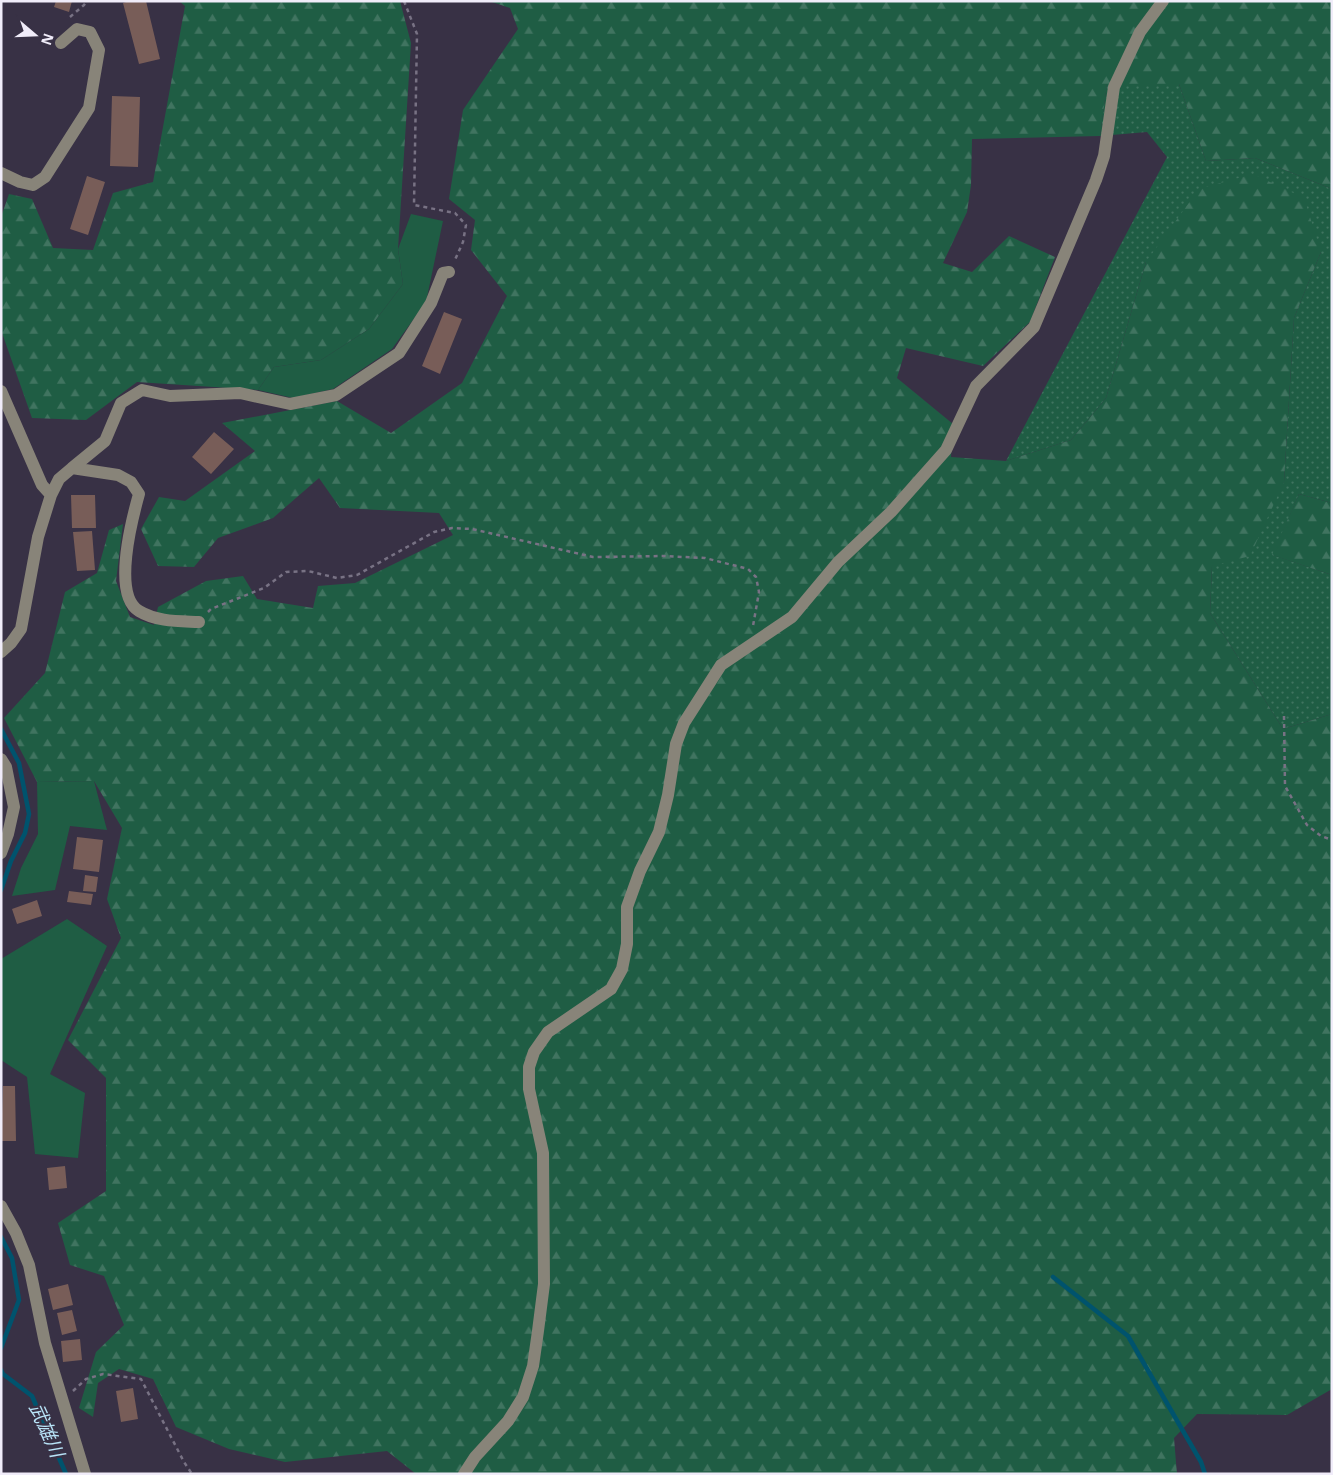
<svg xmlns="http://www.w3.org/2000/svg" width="1333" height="1475" font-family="'Open Sans','Noto Sans JP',sans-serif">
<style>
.grass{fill:url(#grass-dots)}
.forest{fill:url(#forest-firs)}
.garden{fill:#1f5d44}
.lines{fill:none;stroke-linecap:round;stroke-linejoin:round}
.stream{stroke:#00536d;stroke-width:4.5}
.building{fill:#785d58}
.path{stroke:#787284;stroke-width:2.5;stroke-dasharray:4 4;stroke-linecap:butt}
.minor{stroke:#888479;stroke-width:12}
.labels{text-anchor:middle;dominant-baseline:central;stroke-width:4.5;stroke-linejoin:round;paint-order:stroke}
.water-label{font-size:19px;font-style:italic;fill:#b8e3f7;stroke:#383145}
</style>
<defs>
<pattern id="grass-dots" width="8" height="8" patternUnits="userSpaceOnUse" patternTransform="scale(1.25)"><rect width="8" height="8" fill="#1f5d44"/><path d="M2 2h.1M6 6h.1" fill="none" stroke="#407460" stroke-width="1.8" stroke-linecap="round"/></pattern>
<pattern id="forest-firs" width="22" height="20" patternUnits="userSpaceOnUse" patternTransform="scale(1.25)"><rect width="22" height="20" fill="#1f5d44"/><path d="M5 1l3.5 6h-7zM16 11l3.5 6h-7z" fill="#407460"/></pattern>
</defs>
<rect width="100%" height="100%" fill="#383145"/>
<path class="grass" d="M 1107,83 L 1179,84 L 1206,161 L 1255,158 L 1332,189 L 1332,503 L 1299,494 L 1273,555 L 1332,575 L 1332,714 L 1283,729 L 1210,613 L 1212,566 L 1284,482 L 1294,318 L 1321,252 L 1146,262 L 1106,398 L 1071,440 L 1006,461 L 1167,157 L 1147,132 L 1100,136 Z"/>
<path class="forest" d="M 179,1 L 400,1 L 411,43 L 398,249 L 403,284 L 369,329 L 321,360 L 274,367 L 258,390 L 137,382 L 86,420 L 32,418 L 1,330 L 1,217 L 9,194 L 32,199 L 53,248 L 93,250 L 113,193 L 153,182 L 185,6 Z
M 489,1 L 1332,1 L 1332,189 L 1255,158 L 1206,161 L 1179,84 L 1107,84 L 1100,136 L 972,139 L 971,185 L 967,212 L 943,263 L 972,272 L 1009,236 L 1055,257 L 1030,322 L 983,366 L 906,348 L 897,378 L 953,424 L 951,457 L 1006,461 L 1071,440 L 1106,398 L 1146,262 L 1199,189 L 1253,174 L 1304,198 L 1321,252 L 1294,318 L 1284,482 L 1250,556 L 1212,566 L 1210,613 L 1283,729 L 1332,714 L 1332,1389 L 1287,1415 L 1197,1414 L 1174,1438 L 1177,1474 L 416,1474 L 387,1451 L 285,1462 L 229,1449 L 176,1427 L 153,1379 L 119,1369 L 98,1383 L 93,1417 L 79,1408 L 96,1352 L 124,1325 L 104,1276 L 70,1265 L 58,1223 L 106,1191 L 106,1078 L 68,1040 L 121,938 L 107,899 L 122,828 L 94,781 L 37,782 L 4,718 L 45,673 L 65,592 L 97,573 L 109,530 L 123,524 L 116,581 L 130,617 L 154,625 L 158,607 L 206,581 L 243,576 L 257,599 L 313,608 L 318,586 L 355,583 L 453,535 L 439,513 L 340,508 L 319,478 L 273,518 L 218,538 L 194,567 L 158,566 L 141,529 L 159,497 L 185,501 L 255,451 L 222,423 L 337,401 L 391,433 L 462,383 L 507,296 L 471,250 L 475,220 L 449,199 L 463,110 L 518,29 L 510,8 Z
M 1299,494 L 1332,503 L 1332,575 L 1272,555 Z"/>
<path class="garden" d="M 411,214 L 443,221 L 426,302 L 392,349 L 333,389 L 293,398 L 258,390 L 274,367 L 321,360 L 369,329 L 403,284 L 398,249 Z
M 94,781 L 107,830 L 70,826 L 55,890 L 12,896 L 21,868 L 38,834 L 37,782 Z
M 67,919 L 107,946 L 50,1074 L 85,1093 L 78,1158 L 35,1154 L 27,1077 L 1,1060 L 1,959 Z"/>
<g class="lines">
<path class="stream" d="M 1,729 L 19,763 L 29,814 L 25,833 L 11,861 L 1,890
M 1,1237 L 12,1258 L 19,1300 L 1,1348
M 1053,1277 L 1128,1336 L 1201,1462 L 1205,1474
M 1,1370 L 3,1374 L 32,1396 L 66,1474"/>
</g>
<path class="building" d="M 56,1 L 72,1 L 69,12 L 54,7 Z
M 129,1 L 146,1 L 160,59 L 139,64 L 123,3 Z
M 112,96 L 140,97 L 138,167 L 110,166 Z
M 87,176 L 105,182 L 88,235 L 70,229 Z
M 444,312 L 462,319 L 440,374 L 422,366 Z
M 214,432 L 234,449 L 211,474 L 192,457 Z
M 71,495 L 95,495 L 96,528 L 72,528 Z
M 92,531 L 95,570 L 77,571 L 73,532 Z
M 77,837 L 103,840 L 99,872 L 73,869 Z
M 85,875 L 98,877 L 96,892 L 83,891 Z
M 69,891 L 93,894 L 91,905 L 67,902 Z
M 37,900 L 42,916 L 17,924 L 12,909 Z
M 3,1086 L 15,1086 L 16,1141 L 1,1141 Z
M 65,1166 L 67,1188 L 49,1190 L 47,1168 Z
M 68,1284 L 73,1305 L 53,1310 L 48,1289 Z
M 72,1310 L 77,1331 L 62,1335 L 57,1313 Z
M 80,1339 L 82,1360 L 63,1362 L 61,1341 Z
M 133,1388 L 138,1419 L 121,1422 L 116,1391 Z"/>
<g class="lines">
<path class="path" d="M 404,1 L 417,34 L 414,205 L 455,213 L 466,225 L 463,242 L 454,262
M 70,17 L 84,5 L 87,1
M 208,612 L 211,609 L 264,588 L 286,572 L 308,571 L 337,578 L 357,575 L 434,532 L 452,528 L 472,529 L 593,557 L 663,556 L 705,558 L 748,569 L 756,577 L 759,592 L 753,626
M 1284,716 L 1285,786 L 1307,825 L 1321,836 L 1332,840
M 73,1391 L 86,1379 L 103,1374 L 141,1379 L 184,1462 L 192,1474"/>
<path class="minor" d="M 1,173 L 20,182 L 33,185 L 45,177 L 89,108 L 99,50 L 90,32 L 77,29 L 61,43
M 1,391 L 42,485 L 51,495
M 72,468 L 105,441 L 121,403 L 142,390 L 170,396 L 240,393 L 290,404 L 336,395 L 399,353 L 431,303 L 443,273 L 449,272
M 1,652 L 11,643 L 21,629 L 38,537 L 51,495 L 59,479 L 72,468 L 118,475 L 131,482 L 139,494 C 132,519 112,595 139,611 C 157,622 180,621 199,622
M 1,759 L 6,767 L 14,807 L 8,834 L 1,853
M 1,1206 L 16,1233 L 29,1265 L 45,1343 L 85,1474
M 464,1474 L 475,1457 L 508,1421 L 523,1397 L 533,1366 L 538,1331 L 544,1284 L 543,1153 L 529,1089 L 529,1067 L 534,1052 L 548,1032 L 611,989 L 622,969 L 627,944 L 627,907 L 640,871 L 659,832 L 668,795 L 676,744 L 684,723 L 721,665 L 792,617 L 838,562 L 891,512 L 946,450 L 976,386 L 1034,327 L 1096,180 L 1104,156 L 1114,87 L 1140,32 L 1163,1"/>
</g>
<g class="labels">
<g class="water-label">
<text transform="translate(47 1430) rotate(66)">武雄川</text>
</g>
</g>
<rect width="1333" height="1475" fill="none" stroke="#f0ecf9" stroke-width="5"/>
<g transform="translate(35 35) rotate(109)" stroke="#383145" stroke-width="4" paint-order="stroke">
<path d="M0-4L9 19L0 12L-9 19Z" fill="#f0ecf9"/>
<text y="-8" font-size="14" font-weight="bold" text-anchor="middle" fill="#f0ecf9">N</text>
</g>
</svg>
